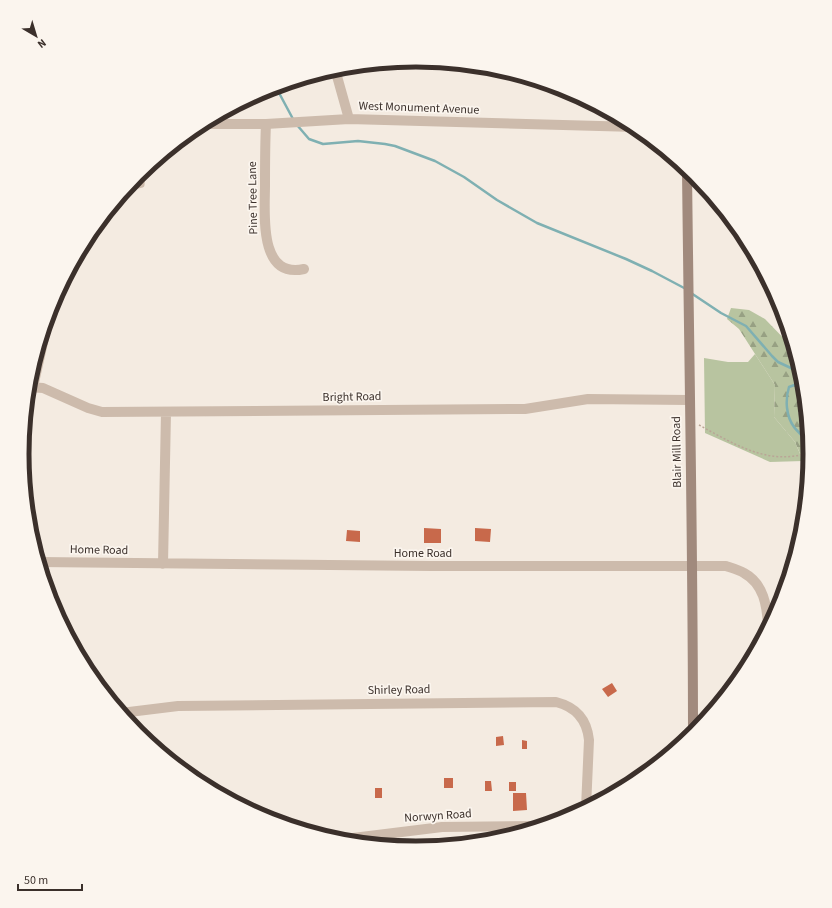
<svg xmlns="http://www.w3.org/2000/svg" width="832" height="908" font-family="'Source Sans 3',sans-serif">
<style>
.green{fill:#b8c4a0}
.forest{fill:url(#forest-firs)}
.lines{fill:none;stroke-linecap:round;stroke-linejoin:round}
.stream{stroke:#7fb0b2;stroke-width:2.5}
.building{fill:#c8694b}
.path{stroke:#b9a596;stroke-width:1.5;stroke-dasharray:2 2;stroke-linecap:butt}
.lane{stroke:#cdbbac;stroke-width:5}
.street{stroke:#cdbbac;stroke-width:10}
.secondary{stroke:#a18a7d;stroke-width:10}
.labels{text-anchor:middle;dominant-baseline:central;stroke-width:3.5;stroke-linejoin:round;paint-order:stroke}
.street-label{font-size:12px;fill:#3b302b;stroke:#fbf5ee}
.rim{fill:none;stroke:#3b302b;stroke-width:5}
</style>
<defs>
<pattern id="forest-firs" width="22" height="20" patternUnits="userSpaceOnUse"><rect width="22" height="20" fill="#b8c4a0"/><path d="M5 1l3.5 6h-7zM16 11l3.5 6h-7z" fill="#97a083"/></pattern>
</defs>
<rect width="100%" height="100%" fill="#f4ebe1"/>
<path class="green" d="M 755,354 L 775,385 L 774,417 L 795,442 L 803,461 L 770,462 L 705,433 L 704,358 L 728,362 L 748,362 Z"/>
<path class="forest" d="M 731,308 L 749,310 L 765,319 L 794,349 L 802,377 L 806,413 L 798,412 L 808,432 L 810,454 L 808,472 L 795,442 L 774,417 L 775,385 L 739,329 L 727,319 Z"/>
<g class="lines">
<path class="stream" d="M 275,87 L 278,91 L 293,119
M 297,125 L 309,139 L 323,144 L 358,141 L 385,144 L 395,146 L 435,161 L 464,177 L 497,200 L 537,223 L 626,259 L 652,271 L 686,289
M 691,293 L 721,313 L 746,326 L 772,356 L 778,362 L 793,369 L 801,379 L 797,384 L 789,387 C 785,400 786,416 794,427 C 796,430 800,433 802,436 C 805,442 807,448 810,454"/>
</g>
<path class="building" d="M 424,528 L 441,529 L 441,543 L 424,543 Z
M 475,528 L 491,529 L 490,542 L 475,541 Z
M 347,530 L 360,531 L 360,542 L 346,541 Z
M 612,683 L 617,691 L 608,697 L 602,689 Z
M 503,736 L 504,745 L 496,746 L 496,737 Z
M 522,740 L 527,741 L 527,749 L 522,749 Z
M 444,778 L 453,778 L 453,788 L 444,788 Z
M 485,781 L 491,781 L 492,791 L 485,791 Z
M 509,782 L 516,782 L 516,791 L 509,791 Z
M 375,788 L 382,788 L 382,798 L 375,798 Z
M 513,793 L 526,793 L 527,810 L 513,811 Z"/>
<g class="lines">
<path class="path" d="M 699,425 C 734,444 770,467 810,452"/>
<path class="lane" d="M 129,186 L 138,186 L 142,185 L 143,171"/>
<path class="street" d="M 335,69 L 349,119
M 201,124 L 266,124 L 349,119 L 636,127
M 266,124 C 265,144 265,164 265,185 C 265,213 258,279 304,269
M 29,387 L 43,388 L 88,408 L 102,412 L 525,409 L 588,399 L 689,400
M 33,387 L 51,307
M 39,562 L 431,566 L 726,566 C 732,568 739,570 744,573 C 764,584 767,606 768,626
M 163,564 L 166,412
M 121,713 L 178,706 L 556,702 C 576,707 587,720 589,740 L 586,808
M 337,840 L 442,827 L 542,826"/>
<path class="secondary" d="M 687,169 C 689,358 693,546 693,734"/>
</g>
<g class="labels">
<g class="street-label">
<text transform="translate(419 108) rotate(2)">West Monument Avenue</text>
<text transform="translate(253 198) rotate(-91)">Pine Tree Lane</text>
<text transform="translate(352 397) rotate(-1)">Bright Road</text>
<text transform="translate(677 452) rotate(-91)">Blair Mill Road</text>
<text transform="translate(99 550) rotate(1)">Home Road</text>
<text x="423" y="553">Home Road</text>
<text transform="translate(399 690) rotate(-1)">Shirley Road</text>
<text transform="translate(438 816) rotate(-4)">Norwyn Road</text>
</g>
</g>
<path d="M0 0H832V908H0ZM29 454a387 387 0 1 1 774 0a387 387 0 1 1-774 0Z" fill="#fbf5ee" fill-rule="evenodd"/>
<path class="rim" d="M29 454a387 387 0 1 1 774 0a387 387 0 1 1-774 0Z"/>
<g transform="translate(36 36) rotate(142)" stroke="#fbf5ee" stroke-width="3" paint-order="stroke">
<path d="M0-3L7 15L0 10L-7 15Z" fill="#3b302b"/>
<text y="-6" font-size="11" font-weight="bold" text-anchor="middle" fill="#3b302b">N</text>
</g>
<path d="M18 884v6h64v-6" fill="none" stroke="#3b302b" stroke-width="2"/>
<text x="24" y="884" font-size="12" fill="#3b302b" stroke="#fbf5ee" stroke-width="3" paint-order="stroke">50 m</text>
</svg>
